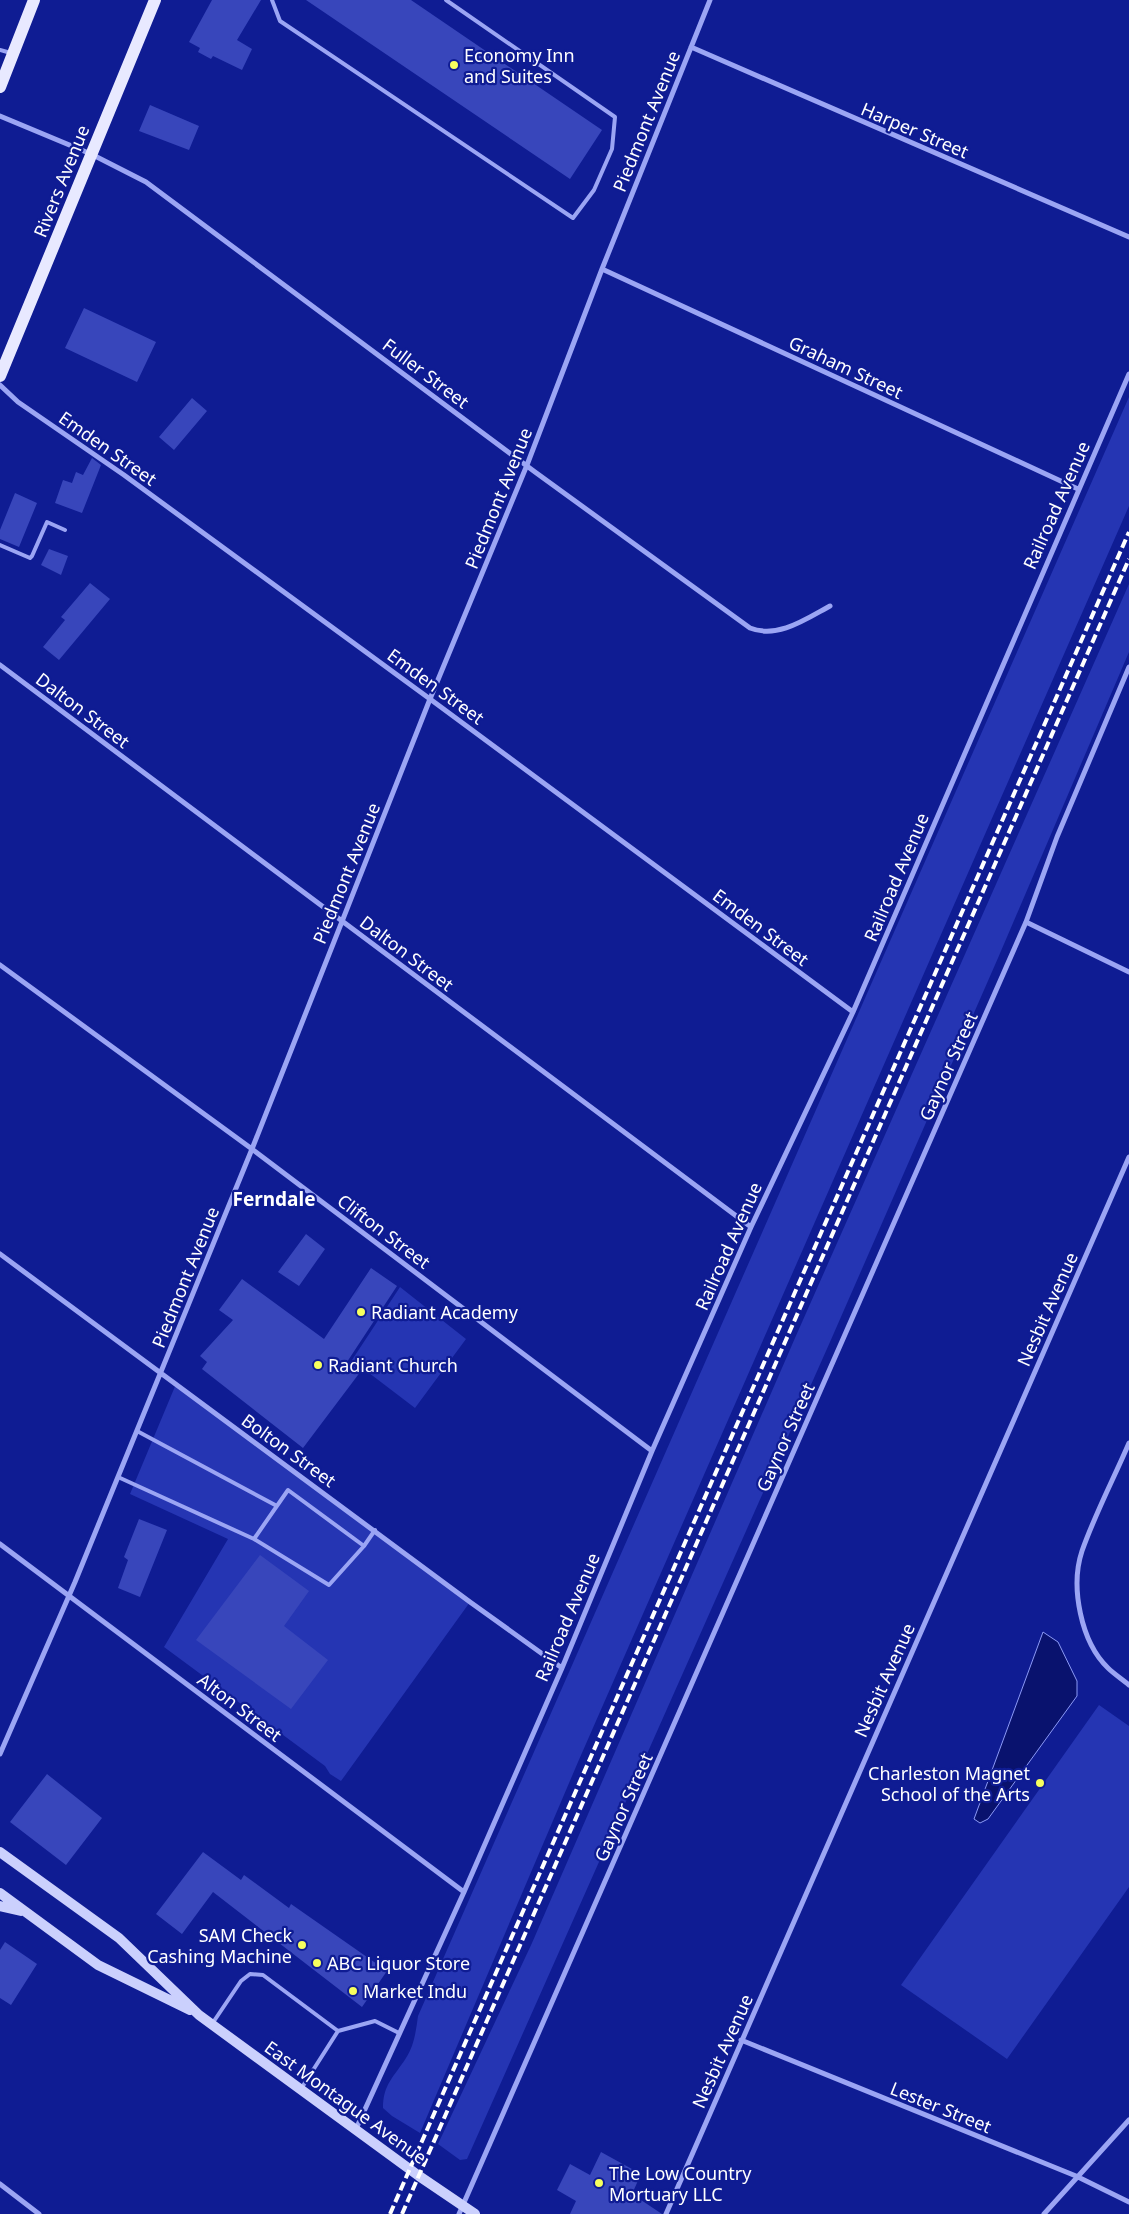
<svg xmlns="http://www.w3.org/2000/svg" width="1129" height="2214" font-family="'Noto Sans',sans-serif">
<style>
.green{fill:#2535b3}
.water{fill:#09126e;stroke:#8c9af7}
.building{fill:#3846bb}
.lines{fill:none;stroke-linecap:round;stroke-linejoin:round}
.lane{stroke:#9ba5f4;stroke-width:4}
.street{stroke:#9ba5f4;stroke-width:5}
.secondary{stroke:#cbd0fd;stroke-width:10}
.primary{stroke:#e8e9ff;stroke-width:12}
.rail{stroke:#fff;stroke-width:4;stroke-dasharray:9 4;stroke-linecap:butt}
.poi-dot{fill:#f7ff5e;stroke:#0f1c93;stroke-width:2}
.labels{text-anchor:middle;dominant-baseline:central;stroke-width:4.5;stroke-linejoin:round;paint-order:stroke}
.poi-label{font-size:18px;fill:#fff;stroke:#0f1c93;text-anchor:start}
.street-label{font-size:18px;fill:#fff;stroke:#0f1c93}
.neighbourhood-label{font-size:19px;font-weight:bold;fill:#fff;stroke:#0f1c93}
</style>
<rect width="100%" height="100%" fill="#0f1c93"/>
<path class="green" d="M 1129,397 L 1129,506 L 578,1762 L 420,2133 L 392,2116 L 383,2108 C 383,2084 394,2077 406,2058 C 414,2046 416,2031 418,2016 Z
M 1129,584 L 1129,652 L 998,958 L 830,1342 L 467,2159 L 460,2160 L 438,2144 L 532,1943 L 795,1338 Z
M 400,1287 L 466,1339 L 415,1408 L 352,1360 Z
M 176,1384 L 470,1602 L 341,1781 L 330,1774 L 325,1766 L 164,1647 L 228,1539 L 130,1494 Z
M 1099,1705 L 1129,1726 L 1129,1887 L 1007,2059 L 901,1985 Z"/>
<path class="water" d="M 1043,1632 L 1058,1642 L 1077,1681 L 1077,1696 L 988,1819 L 980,1823 L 974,1819 Z"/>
<path class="building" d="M 212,0 L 261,0 L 237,40 L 252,49 L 242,70 L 213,56 L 211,59 L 198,52 L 200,48 L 189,42 Z
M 306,0 L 411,0 L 602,130 L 570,179 Z
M 150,105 L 199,126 L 189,150 L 139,131 Z
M 84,308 L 156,342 L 137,382 L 65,348 Z
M 192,398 L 207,411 L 174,450 L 159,437 Z
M 92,458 L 101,465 L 82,513 L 55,503 L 63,480 L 72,483 L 76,472 L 83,475 Z
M 15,493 L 37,503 L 19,547 L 0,539 L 0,530 Z
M 49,549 L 68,556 L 61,575 L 41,565 Z
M 90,583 L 110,599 L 59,660 L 43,647 L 65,620 L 61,617 Z
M 306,1234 L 325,1249 L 299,1286 L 278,1272 Z
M 371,1268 L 397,1286 L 347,1362 L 361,1371 L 303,1448 L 202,1369 L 207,1362 L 200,1356 L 233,1320 L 219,1310 L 242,1279 L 324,1339 Z
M 139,1519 L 167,1530 L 140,1597 L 118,1588 L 128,1560 L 124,1557 Z
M 260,1555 L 309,1591 L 284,1626 L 328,1660 L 291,1709 L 196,1640 Z
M 47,1774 L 102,1818 L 66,1865 L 10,1822 Z
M 203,1852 L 241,1880 L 244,1875 L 289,1908 L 291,1904 L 387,1971 L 362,2007 L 213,1892 L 182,1934 L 156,1914 Z
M 5,1942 L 37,1964 L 11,2005 L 0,1998 L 0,1950 Z
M 601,2152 L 641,2174 L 632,2194 L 662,2214 L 570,2214 L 576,2201 L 557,2190 L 570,2164 L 590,2175 Z"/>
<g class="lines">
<path class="lane" d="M 272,0 L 280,21 L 573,218 L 594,190 L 612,149 L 615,117 L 446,0
M 0,50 L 11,53
M 0,545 L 30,558 L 32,556 L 47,522 L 65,530
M 137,1431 L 277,1506
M 118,1477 L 254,1539 L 288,1490 L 364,1546 L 375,1530
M 254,1539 L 329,1585 L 364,1546
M 212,2024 L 241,1981 L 250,1974 L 263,1975 L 338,2031
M 301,2089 L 338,2031 L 375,2021 L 399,2033"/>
<path class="street" d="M 691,47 L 1129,237
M 0,116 L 91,154 L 146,182 L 535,472 L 750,628 C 778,639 806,619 830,606
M 602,269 L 1078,489
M 0,385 L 18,402 L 124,475 L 430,699 L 853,1012
M 0,665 L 751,1227
M 1026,922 L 1129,972
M 0,965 L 252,1149 L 652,1451
M 0,1254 L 470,1602 L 562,1668
M 1129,1443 C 1114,1478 1095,1514 1082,1551 C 1070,1587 1081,1642 1108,1668 C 1114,1674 1122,1679 1129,1685
M 0,1544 L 464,1892
M 0,1754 L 75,1582 L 252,1149 L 430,699 L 527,465 L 602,269 L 710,0
M 741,2040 L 1076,2176 L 1129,2202
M 356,2129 L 464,1892 L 562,1668 L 652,1451 L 751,1227 L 853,1012 L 1129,374
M 0,2184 L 39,2214
M 459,2214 L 1026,922 L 1057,837 L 1129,667
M 666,2214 L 1129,1157
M 1044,2214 L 1129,2120"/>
<path class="secondary" d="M 0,1852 L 119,1938 L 199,2015 L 419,2176 L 475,2214
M 0,1893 L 98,1965 L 190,2010
M 0,1906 L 21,1911"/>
<path class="primary" d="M 0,87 L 34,0
M 0,376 L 155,0"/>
<path class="rail" d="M 390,2214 L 1129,532
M 402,2214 L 1129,559"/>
</g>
<g class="poi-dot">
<circle cx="454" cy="65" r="5"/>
<circle cx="361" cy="1312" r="5"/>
<circle cx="318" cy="1365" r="5"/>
<circle cx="1040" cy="1783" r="5"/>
<circle cx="302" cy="1945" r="5"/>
<circle cx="317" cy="1963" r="5"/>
<circle cx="353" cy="1991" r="5"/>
<circle cx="599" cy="2183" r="5"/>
</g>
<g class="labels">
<g class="poi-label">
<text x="464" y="55">Economy Inn<tspan x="464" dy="21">and Suites</tspan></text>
<text x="371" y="1312">Radiant Academy</text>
<text x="328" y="1365">Radiant Church</text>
<text x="1030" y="1773" text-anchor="end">Charleston Magnet<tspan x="1030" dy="21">School of the Arts</tspan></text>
<text x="292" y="1935" text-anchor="end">SAM Check<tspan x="292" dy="21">Cashing Machine</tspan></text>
<text x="327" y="1963">ABC Liquor Store</text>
<text x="363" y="1991">Market Indu</text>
<text x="609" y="2173">The Low Country<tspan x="609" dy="21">Mortuary LLC</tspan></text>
</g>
<g class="street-label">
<text transform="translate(646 121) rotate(-68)">Piedmont Avenue</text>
<text transform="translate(915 130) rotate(23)">Harper Street</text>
<text transform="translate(61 181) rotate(-68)">Rivers Avenue</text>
<text transform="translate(846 367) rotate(25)">Graham Street</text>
<text transform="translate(426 373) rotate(37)">Fuller Street</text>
<text transform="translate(108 448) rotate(35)">Emden Street</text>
<text transform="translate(498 498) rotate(-68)">Piedmont Avenue</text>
<text transform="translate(1056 505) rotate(-66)">Railroad Avenue</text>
<text transform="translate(436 686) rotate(36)">Emden Street</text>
<text transform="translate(83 710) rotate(37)">Dalton Street</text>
<text transform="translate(346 873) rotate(-68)">Piedmont Avenue</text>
<text transform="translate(896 877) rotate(-67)">Railroad Avenue</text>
<text transform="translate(761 927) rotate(37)">Emden Street</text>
<text transform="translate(407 953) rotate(37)">Dalton Street</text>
<text transform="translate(948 1066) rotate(-66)">Gaynor Street</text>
<text transform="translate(384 1231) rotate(37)">Clifton Street</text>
<text transform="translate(728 1246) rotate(-66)">Railroad Avenue</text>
<text transform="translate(185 1277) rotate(-68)">Piedmont Avenue</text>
<text transform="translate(1047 1309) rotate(-66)">Nesbit Avenue</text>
<text transform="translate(785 1437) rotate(-66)">Gaynor Street</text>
<text transform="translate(289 1450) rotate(36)">Bolton Street</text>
<text transform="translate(567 1617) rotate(-67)">Railroad Avenue</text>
<text transform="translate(884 1680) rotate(-66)">Nesbit Avenue</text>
<text transform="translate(240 1707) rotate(37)">Alton Street</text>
<text transform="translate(623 1807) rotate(-66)">Gaynor Street</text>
<text transform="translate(722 2051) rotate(-66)">Nesbit Avenue</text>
<text transform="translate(346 2102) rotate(36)">East Montague Avenue</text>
<text transform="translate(941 2107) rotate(22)">Lester Street</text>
</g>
<g class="neighbourhood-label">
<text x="274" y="1199">Ferndale</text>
</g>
</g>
</svg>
